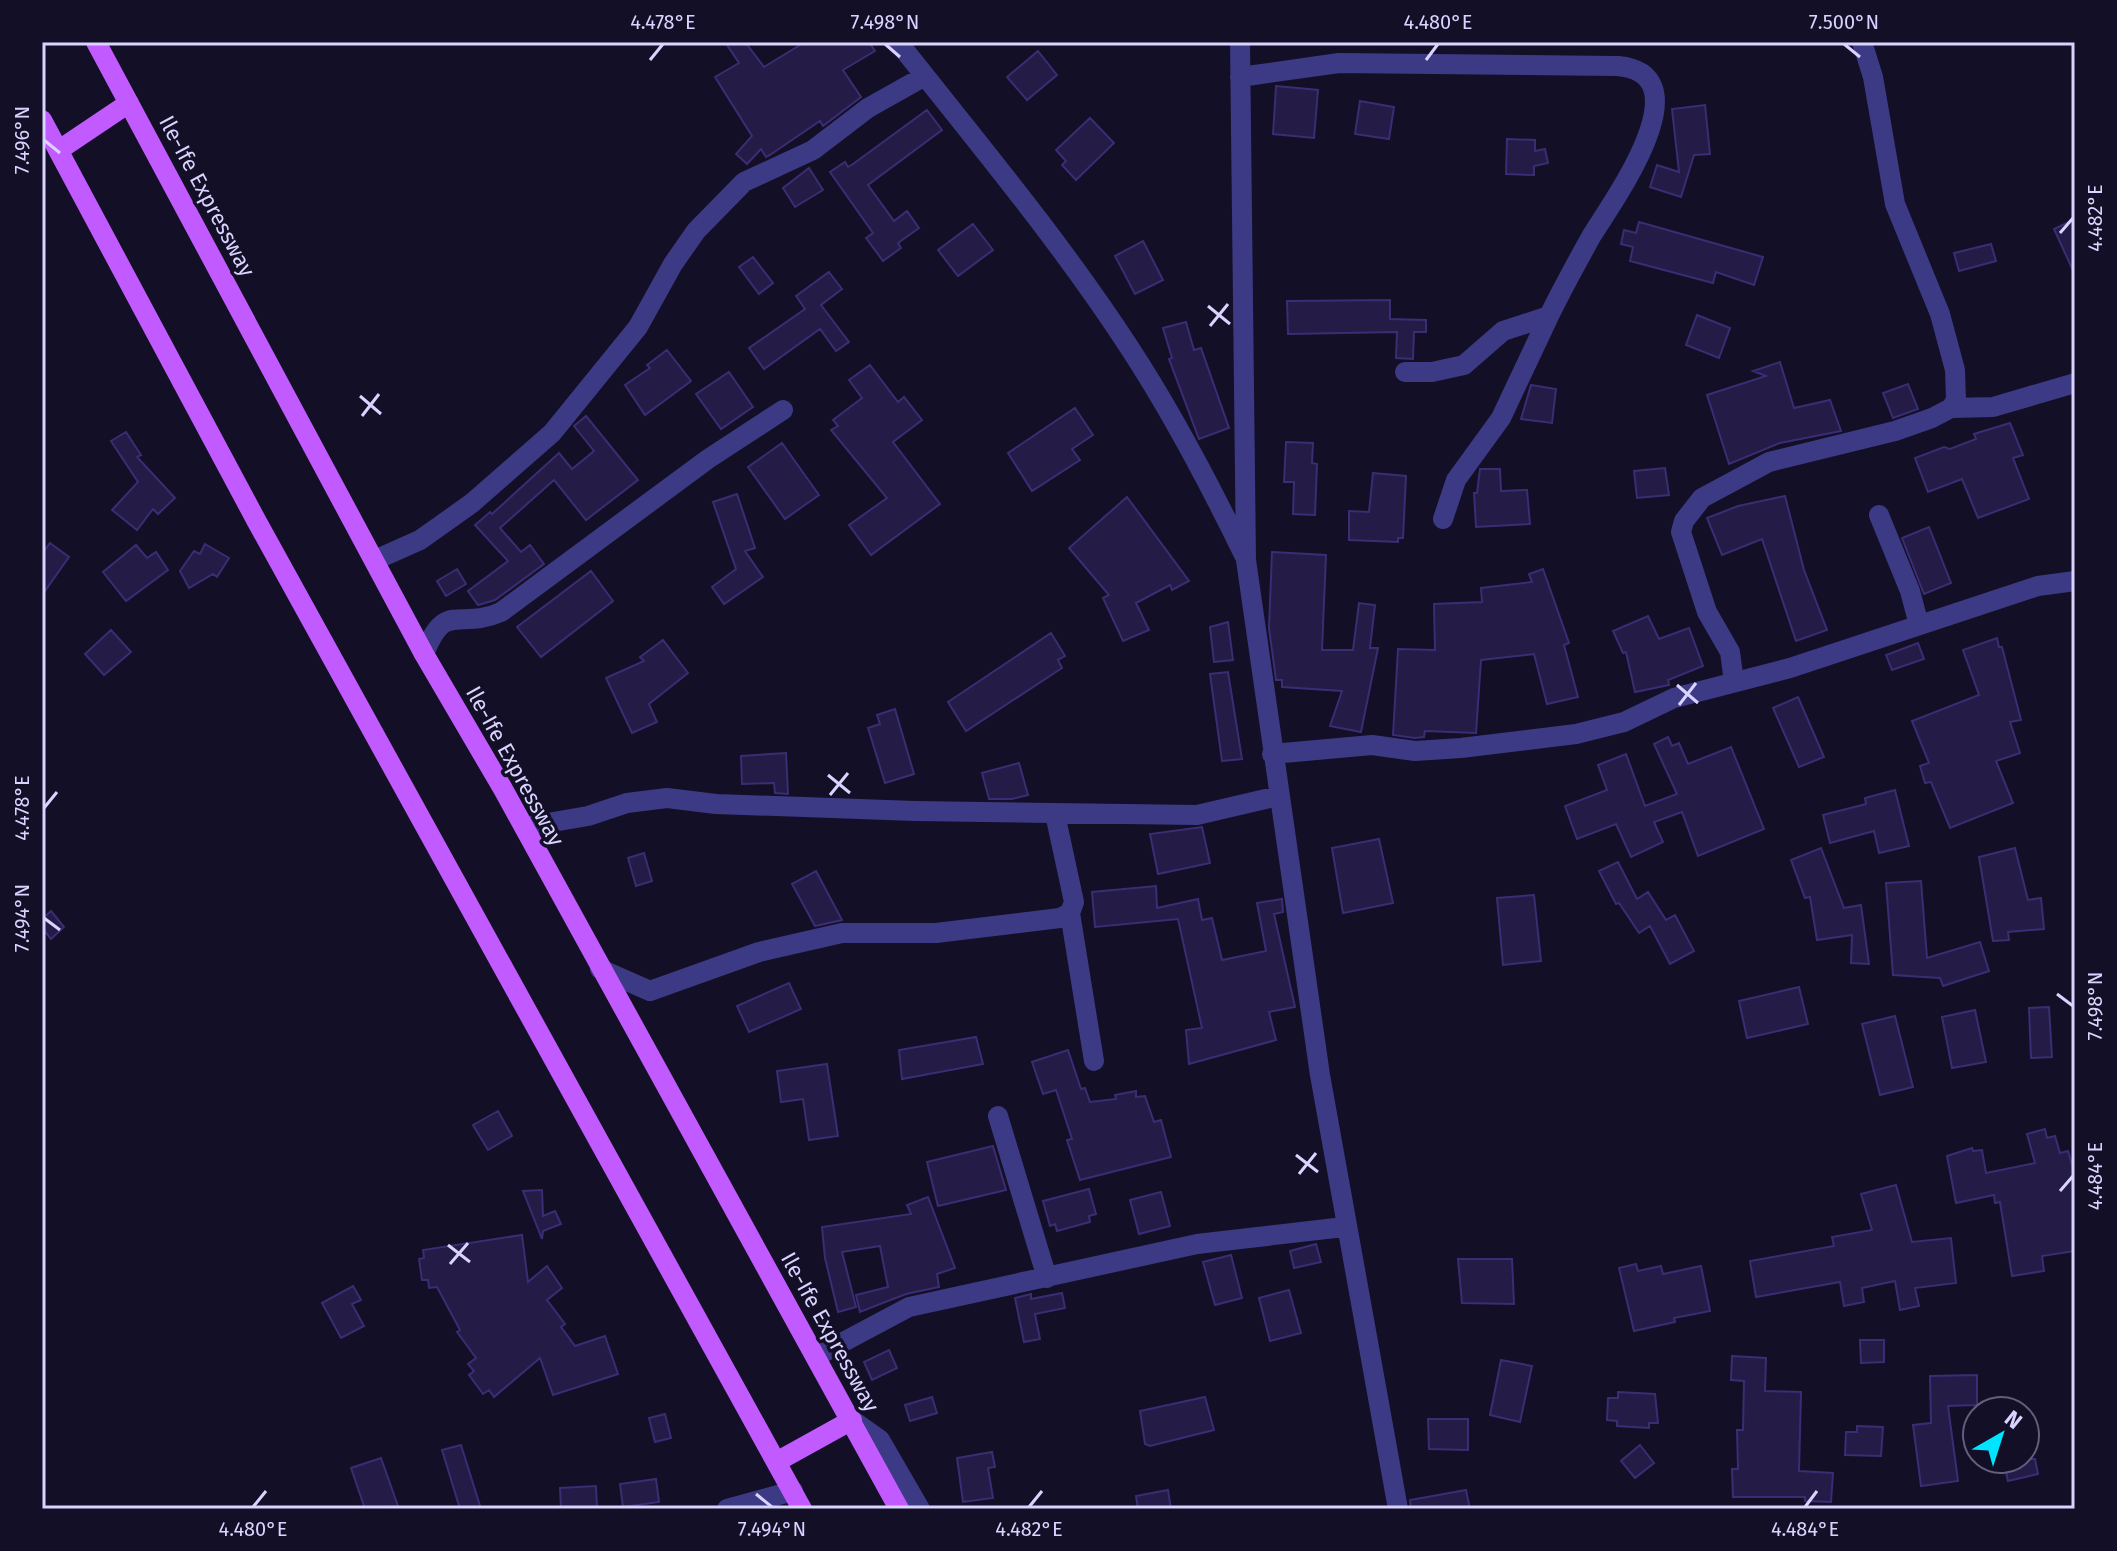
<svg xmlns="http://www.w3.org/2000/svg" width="2117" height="1551" font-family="'Fira Sans',sans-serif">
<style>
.building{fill:#241b47;stroke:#3b2d73;stroke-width:2}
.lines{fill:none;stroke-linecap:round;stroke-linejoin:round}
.minor{stroke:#3d3a85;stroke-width:20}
.major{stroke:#c25bff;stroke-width:20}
.ticks{fill:none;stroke:#d9d4ff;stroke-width:3}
.labels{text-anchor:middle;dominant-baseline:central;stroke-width:7;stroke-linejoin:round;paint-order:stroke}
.street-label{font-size:22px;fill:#d9d4ff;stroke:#130f26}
.neatline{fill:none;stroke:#d9d4ff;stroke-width:3}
.ticks-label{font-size:20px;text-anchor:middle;fill:#d9d4ff}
</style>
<rect width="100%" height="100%" fill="#130f26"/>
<path class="building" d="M 725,42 L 745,42 L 764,67 L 805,42 L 869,42 L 875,51 L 843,70 L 861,97 L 823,126 L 820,121 L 770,155 L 766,157 L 761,149 L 747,164 L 736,154 L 752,136 L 715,77 L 739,63 Z
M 1038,51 L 1057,75 L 1027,100 L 1007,77 Z
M 1276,86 L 1318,90 L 1314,138 L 1273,134 Z
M 1360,101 L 1394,107 L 1389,139 L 1355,134 Z
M 1705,105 L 1710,154 L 1694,155 L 1681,197 L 1650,187 L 1657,165 L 1679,172 L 1672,109 Z
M 927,110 L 942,130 L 868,185 L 894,221 L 907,211 L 919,228 L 898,243 L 901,248 L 883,261 L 866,238 L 873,233 L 830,172 L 845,162 L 848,167 L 853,164 Z
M 1090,118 L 1114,143 L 1076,180 L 1062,165 L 1066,161 L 1056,150 Z
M 1507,139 L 1535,140 L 1535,151 L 1545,149 L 1548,163 L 1534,166 L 1534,175 L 1506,174 Z
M 809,168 L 823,190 L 795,207 L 783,188 Z
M 2075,219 L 2075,275 L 2054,229 Z
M 1639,222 L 1763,257 L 1754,285 L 1716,272 L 1713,283 L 1630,261 L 1633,247 L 1621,244 L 1624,230 L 1636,233 Z
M 973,224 L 993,250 L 958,276 L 938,250 Z
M 1143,241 L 1163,280 L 1135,294 L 1115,256 Z
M 1991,244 L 1996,261 L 1959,271 L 1954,253 Z
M 753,257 L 773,283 L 759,294 L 739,267 Z
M 829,272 L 842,289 L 821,305 L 849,342 L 836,351 L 820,329 L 764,369 L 749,348 L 805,309 L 796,296 Z
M 1390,300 L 1390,319 L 1426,320 L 1426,332 L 1414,332 L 1413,359 L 1396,358 L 1397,332 L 1288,334 L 1287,301 Z
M 1697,315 L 1730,328 L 1719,358 L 1686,345 Z
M 1186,322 L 1194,350 L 1201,348 L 1229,428 L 1199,439 L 1169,359 L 1172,358 L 1163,328 Z
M 667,350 L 691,381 L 645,415 L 625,385 L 650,368 L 647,365 Z
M 1780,362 L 1794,408 L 1830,400 L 1841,431 L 1780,443 L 1729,464 L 1707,395 L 1766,376 L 1753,371 Z
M 870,365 L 898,402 L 904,397 L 922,420 L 893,442 L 940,504 L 871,555 L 849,525 L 887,498 L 831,430 L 838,426 L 833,420 L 862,398 L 849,380 Z
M 729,372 L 753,407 L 721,429 L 696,394 Z
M 1908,384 L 1918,409 L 1893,418 L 1883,393 Z
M 1531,385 L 1556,389 L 1552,423 L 1521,419 Z
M 1075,408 L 1093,435 L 1072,449 L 1080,460 L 1032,491 L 1008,453 Z
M 586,416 L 638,480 L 586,520 L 554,480 L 500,528 L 521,552 L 530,545 L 544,564 L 495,600 L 478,605 L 468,591 L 508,561 L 475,525 L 490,512 L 492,514 L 559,453 L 572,469 L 594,451 L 574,426 Z
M 2010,423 L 2023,455 L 2013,458 L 2029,499 L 1978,518 L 1962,479 L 1928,492 L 1915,458 L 1944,447 L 1950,449 L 1976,439 L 1974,434 Z
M 126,432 L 141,455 L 137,457 L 175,498 L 158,514 L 153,509 L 137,530 L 112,510 L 138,482 L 111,441 Z
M 1286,442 L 1313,443 L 1312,463 L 1317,464 L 1315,515 L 1293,514 L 1294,482 L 1284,482 Z
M 782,443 L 819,495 L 785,519 L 748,467 Z
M 1665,468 L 1669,495 L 1637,498 L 1634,471 Z
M 1480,469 L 1500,469 L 1501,491 L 1527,490 L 1530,524 L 1476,527 L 1474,493 L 1477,493 Z
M 1373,473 L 1406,476 L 1403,538 L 1398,538 L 1398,542 L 1349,540 L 1349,511 L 1369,512 Z
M 737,494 L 755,548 L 745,551 L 763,577 L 724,604 L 712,587 L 736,569 L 713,502 Z
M 1785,496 L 1804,570 L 1827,630 L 1796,641 L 1762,539 L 1722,555 L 1707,518 L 1738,506 Z
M 1127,497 L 1189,581 L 1172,590 L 1170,585 L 1136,603 L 1149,630 L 1123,641 L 1103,598 L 1109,595 L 1069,548 Z
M 1929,527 L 1951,583 L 1924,594 L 1902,538 Z
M 50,543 L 69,557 L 42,595 L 42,554 Z
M 205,544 L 229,558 L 217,577 L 213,574 L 189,588 L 180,571 L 194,551 L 200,554 Z
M 136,545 L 147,558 L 156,552 L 168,570 L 126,601 L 103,572 Z
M 1272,552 L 1326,555 L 1322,650 L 1353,650 L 1359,603 L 1375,605 L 1370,648 L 1378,648 L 1361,732 L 1330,726 L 1342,691 L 1282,687 L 1282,680 L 1276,680 L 1269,628 Z
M 457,569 L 466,584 L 446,596 L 437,581 Z
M 1543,569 L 1569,643 L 1564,645 L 1578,697 L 1547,704 L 1534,654 L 1481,660 L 1476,733 L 1425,731 L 1424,737 L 1415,738 L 1393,735 L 1398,649 L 1435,650 L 1434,604 L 1482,602 L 1481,588 L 1532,582 L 1529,574 Z
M 591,571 L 613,601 L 541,657 L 517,627 Z
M 1648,616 L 1659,639 L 1689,628 L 1703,666 L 1668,680 L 1669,685 L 1635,692 L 1626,652 L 1623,653 L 1613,631 Z
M 1228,622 L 1233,660 L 1214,662 L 1210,627 Z
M 111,630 L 131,652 L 104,675 L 85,654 Z
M 1051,633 L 1065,656 L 1058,660 L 1062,668 L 966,731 L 948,702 Z
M 1997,638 L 1999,647 L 2002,647 L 2021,720 L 2010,722 L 2020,753 L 1996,761 L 2013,803 L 1950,828 L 1931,782 L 1925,783 L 1920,766 L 1929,763 L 1912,721 L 1979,695 L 1963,650 Z
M 663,640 L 688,673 L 649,704 L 657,722 L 632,733 L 606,678 L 644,661 L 640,657 Z
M 1918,643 L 1924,659 L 1892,670 L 1886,655 Z
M 1228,672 L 1242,759 L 1222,761 L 1210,674 Z
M 1798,697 L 1824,757 L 1799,767 L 1773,708 Z
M 895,709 L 914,774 L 885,783 L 868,728 L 880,724 L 877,715 Z
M 1668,737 L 1672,746 L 1679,743 L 1688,764 L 1731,747 L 1764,829 L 1698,856 L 1682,812 L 1654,822 L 1663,842 L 1631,857 L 1616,824 L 1577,839 L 1565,806 L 1607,790 L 1598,765 L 1626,754 L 1645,806 L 1677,794 L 1654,744 Z
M 786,753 L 788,794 L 775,793 L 774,783 L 742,784 L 741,756 Z
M 1019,763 L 1028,795 L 1012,799 L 989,799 L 982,773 Z
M 1895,790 L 1909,846 L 1879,853 L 1874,831 L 1830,843 L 1823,815 L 1866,804 L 1865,798 Z
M 1202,827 L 1210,863 L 1158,874 L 1150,834 Z
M 1379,839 L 1393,903 L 1343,913 L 1332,848 Z
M 1821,848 L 1844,908 L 1861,905 L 1869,964 L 1851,963 L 1852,935 L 1817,940 L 1810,897 L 1805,898 L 1791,860 Z
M 2015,848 L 2028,900 L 2041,898 L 2044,929 L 2008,932 L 2009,940 L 1993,941 L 1979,857 Z
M 644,853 L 652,881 L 636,886 L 628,858 Z
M 1618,862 L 1637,899 L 1648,892 L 1666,920 L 1675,915 L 1694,951 L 1670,964 L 1650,926 L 1639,933 L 1619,903 L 1616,904 L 1599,871 Z
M 816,871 L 842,920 L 815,926 L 792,884 Z
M 1921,881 L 1927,958 L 1980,942 L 1989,971 L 1943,986 L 1940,978 L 1893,975 L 1886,883 Z
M 1156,886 L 1157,908 L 1198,899 L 1202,920 L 1212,918 L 1222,960 L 1266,951 L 1257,903 L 1282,899 L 1283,912 L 1274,914 L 1295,1007 L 1269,1012 L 1276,1040 L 1189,1064 L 1186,1030 L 1202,1028 L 1178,919 L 1095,927 L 1092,892 Z
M 1534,895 L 1541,961 L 1503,965 L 1497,898 Z
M 51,911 L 64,927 L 51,939 L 42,928 L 42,919 Z
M 789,983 L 801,1009 L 749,1032 L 737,1006 Z
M 1799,987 L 1808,1024 L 1747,1038 L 1739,1001 Z
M 2049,1007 L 2052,1057 L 2031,1058 L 2029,1008 Z
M 1975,1010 L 1986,1062 L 1952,1068 L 1942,1017 Z
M 1895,1016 L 1913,1087 L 1880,1095 L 1862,1024 Z
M 976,1037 L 983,1064 L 902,1079 L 899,1050 Z
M 1068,1050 L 1081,1089 L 1085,1088 L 1090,1102 L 1116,1099 L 1115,1095 L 1136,1091 L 1136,1097 L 1145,1096 L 1154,1122 L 1161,1120 L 1171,1157 L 1080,1180 L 1067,1140 L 1072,1139 L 1056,1090 L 1043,1094 L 1032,1062 Z
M 827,1064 L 838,1136 L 809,1140 L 803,1099 L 781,1102 L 777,1071 Z
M 498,1111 L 512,1136 L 488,1150 L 473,1125 Z
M 2045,1129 L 2047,1138 L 2055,1136 L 2060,1153 L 2068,1151 L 2075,1175 L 2075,1251 L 2042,1256 L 2044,1271 L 2012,1276 L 2000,1202 L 1995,1203 L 1994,1195 L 1956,1203 L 1947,1156 L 1972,1148 L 1973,1151 L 1982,1150 L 1986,1173 L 2035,1163 L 2027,1134 Z
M 993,1146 L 1006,1190 L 938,1206 L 927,1162 Z
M 1896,1185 L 1912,1242 L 1951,1238 L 1956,1283 L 1915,1288 L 1919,1306 L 1900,1310 L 1895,1281 L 1862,1288 L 1864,1302 L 1844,1306 L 1840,1282 L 1756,1297 L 1750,1261 L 1834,1246 L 1832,1237 L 1872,1230 L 1861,1194 Z
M 1089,1189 L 1096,1214 L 1089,1216 L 1090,1222 L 1057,1231 L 1055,1224 L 1050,1226 L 1043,1201 Z
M 542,1190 L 543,1216 L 555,1211 L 561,1224 L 543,1231 L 542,1239 L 523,1191 Z
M 1161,1192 L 1170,1226 L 1139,1234 L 1130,1200 Z
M 928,1197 L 955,1268 L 937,1274 L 939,1287 L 906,1294 L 860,1312 L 856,1295 L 888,1287 L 880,1246 L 842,1252 L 856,1307 L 838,1312 L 825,1258 L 822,1227 L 911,1214 L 907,1205 Z
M 522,1235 L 528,1282 L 547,1266 L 562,1288 L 547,1300 L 565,1324 L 561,1327 L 575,1346 L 605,1336 L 618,1374 L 553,1395 L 540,1358 L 494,1397 L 489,1390 L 483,1394 L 469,1375 L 474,1371 L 468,1364 L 476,1358 L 457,1332 L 460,1330 L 437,1287 L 429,1288 L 428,1280 L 422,1280 L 419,1259 L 424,1258 L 423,1250 Z
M 1316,1244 L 1321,1262 L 1294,1268 L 1290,1251 Z
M 1231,1255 L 1242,1298 L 1215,1305 L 1203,1262 Z
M 1458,1259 L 1512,1259 L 1514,1304 L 1462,1303 Z
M 1636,1264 L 1638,1271 L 1661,1266 L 1663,1274 L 1701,1266 L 1710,1311 L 1674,1318 L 1675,1322 L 1634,1331 L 1619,1268 Z
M 353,1286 L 361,1300 L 352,1304 L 364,1326 L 341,1338 L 322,1303 Z
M 1289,1290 L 1301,1333 L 1270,1341 L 1259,1298 Z
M 1062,1293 L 1065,1308 L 1035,1314 L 1040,1339 L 1024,1342 L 1015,1298 L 1031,1294 L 1031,1299 Z
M 1860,1340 L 1884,1340 L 1884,1362 L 1861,1363 Z
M 889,1350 L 897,1368 L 872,1380 L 864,1362 Z
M 1732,1356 L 1766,1358 L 1765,1391 L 1801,1392 L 1799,1471 L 1833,1473 L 1831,1502 L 1805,1501 L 1805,1497 L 1733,1497 L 1732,1469 L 1738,1469 L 1737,1430 L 1743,1430 L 1744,1381 L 1731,1380 Z
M 1501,1360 L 1532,1366 L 1520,1422 L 1490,1415 Z
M 1977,1375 L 1977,1405 L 1948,1406 L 1958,1481 L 1921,1486 L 1913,1425 L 1931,1423 L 1930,1376 Z
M 1618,1392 L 1655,1394 L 1658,1423 L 1649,1423 L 1649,1428 L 1617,1426 L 1617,1421 L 1607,1420 L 1608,1398 L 1618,1398 Z
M 932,1397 L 937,1413 L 910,1421 L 905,1405 Z
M 1205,1397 L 1214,1430 L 1150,1446 L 1145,1444 L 1140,1411 Z
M 665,1414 L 671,1438 L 655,1442 L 649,1418 Z
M 1428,1419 L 1468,1419 L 1468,1450 L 1429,1449 Z
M 1857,1426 L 1883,1427 L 1881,1456 L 1845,1455 L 1846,1432 L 1857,1432 Z
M 461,1445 L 481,1509 L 460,1509 L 442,1450 Z
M 1640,1445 L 1654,1463 L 1635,1478 L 1621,1461 Z
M 992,1452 L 995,1467 L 988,1468 L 993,1498 L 963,1502 L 957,1458 Z
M 381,1458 L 398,1506 L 365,1509 L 351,1468 Z
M 2003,1459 L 2035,1459 L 2038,1474 L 2008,1481 Z
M 656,1479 L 659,1502 L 623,1507 L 620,1484 Z
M 596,1486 L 597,1509 L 561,1509 L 560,1488 Z
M 1168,1490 L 1171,1509 L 1138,1509 L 1136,1496 Z
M 1466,1490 L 1470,1509 L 1411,1509 L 1410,1500 Z"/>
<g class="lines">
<path class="minor" d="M 898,42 C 977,142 1060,241 1129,347 C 1173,414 1209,483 1244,555
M 1240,42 L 1246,560 L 1320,1075 L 1398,1509
M 1240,77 L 1339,63 L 1618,66 C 1705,74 1614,200 1592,235 C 1577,262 1562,289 1549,316 L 1503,331 L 1464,365 L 1432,372 L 1405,372
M 1951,408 L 1993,407 L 2075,383
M 1879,515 L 1910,591 L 1919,625
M 1443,519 L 1456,480 L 1501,418 L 1549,316
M 375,560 L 420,540 L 472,503 L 552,433 L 638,327 L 673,264 L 696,231 L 744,182 L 813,150 L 868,108 L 925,76
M 424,654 C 446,599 459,631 501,612 L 708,459 L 783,410
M 1734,682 L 1730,652 L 1707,612 L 1681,532 L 1684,521 L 1702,498 L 1769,462 L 1895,431 L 1932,418 L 1951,408 L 1956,400 L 1955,370 L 1940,314 L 1895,204 L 1873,77 L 1862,42
M 1272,754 L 1372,745 L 1415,751 L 1461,748 L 1576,734 L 1624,722 L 1674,698 L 1790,668 L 2038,586 L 2075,581
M 1055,814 L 1074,902 L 1070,913 L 1094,1061
M 524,827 L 588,816 L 627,803 L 667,798 L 716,804 L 915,811 L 1197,815 L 1278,796
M 600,969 L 650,991 L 759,952 L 842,933 L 936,933 L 1060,918 L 1070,913
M 998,1116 L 1047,1278
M 817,1356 L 909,1307 L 1197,1244 L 1344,1227
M 852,1420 L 880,1440 L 920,1509
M 727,1509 L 793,1491"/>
<path class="major" d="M 96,42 L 424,654 L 503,789 L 899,1509
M 42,120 L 256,520 L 802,1509
M 59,150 L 129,103
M 778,1461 L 852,1420"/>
</g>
<path class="ticks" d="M 885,44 L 900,57M 1844,44 L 1860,57M 650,60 L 663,44M 1426,60 L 1438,44M 44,140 L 60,153M 2060,233 L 2073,218M 1208,306 L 1230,324M 1210,326 L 1228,304M 360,396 L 381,414M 362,416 L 379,394M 1677,685 L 1698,703M 1679,705 L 1696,683M 828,775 L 850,793M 830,795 L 848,773M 44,808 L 57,792M 44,918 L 60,930M 2057,994 L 2073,1006M 1296,1155 L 1318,1172M 1299,1174 L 1316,1153M 2060,1191 L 2073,1176M 448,1245 L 470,1262M 450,1264 L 468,1243M 756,1494 L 772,1507M 253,1507 L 266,1491M 1029,1507 L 1042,1491M 1805,1507 L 1817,1491"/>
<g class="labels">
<g class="street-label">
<text transform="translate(207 196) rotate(62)">Ile-Ife Expressway</text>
<text transform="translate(515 766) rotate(61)">Ile-Ife Expressway</text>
<text transform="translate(830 1332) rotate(61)">Ile-Ife Expressway</text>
</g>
</g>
<rect width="2117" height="1551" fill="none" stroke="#130f26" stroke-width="88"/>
<g transform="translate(2001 1435) rotate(39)"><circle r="38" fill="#130f26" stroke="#625e7d" stroke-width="2"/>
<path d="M0-6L14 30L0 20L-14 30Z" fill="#00e5ff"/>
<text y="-12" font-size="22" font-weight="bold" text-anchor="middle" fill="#d9d4ff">N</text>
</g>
<rect x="44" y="44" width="2029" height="1463" class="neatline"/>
<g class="ticks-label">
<text x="663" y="29">4.478°E</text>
<text x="885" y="29">7.498°N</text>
<text x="1438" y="29">4.480°E</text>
<text x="1844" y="29">7.500°N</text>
<text transform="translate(22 140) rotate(-90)" y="7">7.496°N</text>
<text transform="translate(2095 218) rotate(-90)" y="7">4.482°E</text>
<text transform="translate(22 808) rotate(-90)" y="7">4.478°E</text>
<text transform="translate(22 918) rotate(-90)" y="7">7.494°N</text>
<text transform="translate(2095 1006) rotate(-90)" y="7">7.498°N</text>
<text transform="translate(2095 1176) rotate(-90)" y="7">4.484°E</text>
<text x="253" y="1536">4.480°E</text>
<text x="772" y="1536">7.494°N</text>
<text x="1029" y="1536">4.482°E</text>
<text x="1805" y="1536">4.484°E</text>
</g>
</svg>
